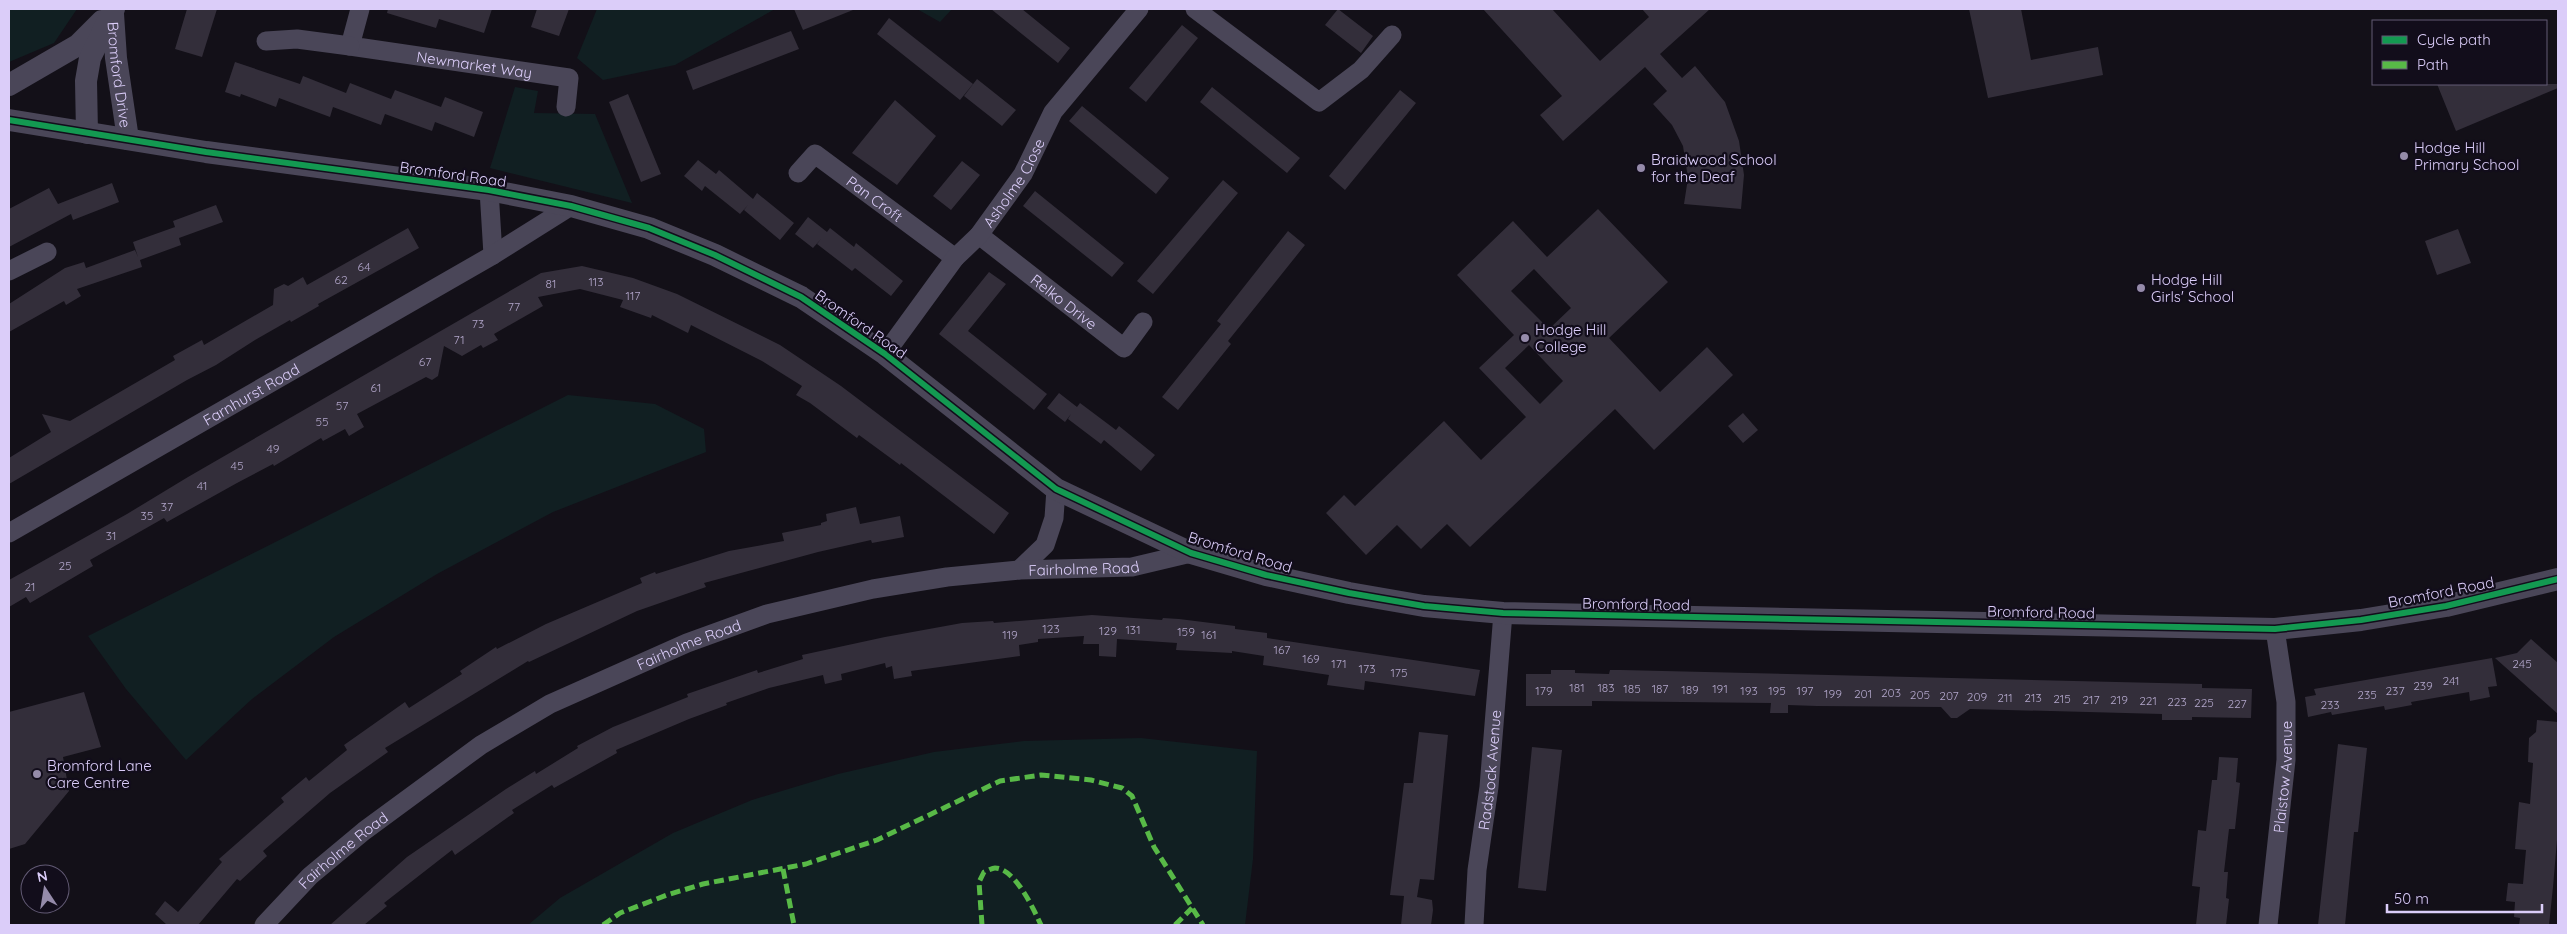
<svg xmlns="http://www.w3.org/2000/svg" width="2567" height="934" font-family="Quicksand,sans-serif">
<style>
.green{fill:#111f22}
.building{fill:#332e3a;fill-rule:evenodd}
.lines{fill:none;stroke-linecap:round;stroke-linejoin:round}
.minor{stroke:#4a4658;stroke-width:19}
.tertiary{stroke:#4a4658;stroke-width:22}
.quiet{stroke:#58b947;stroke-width:5;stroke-dasharray:10 5;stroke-linecap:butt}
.cycleway-casing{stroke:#120d1b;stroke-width:9}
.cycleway{stroke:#139951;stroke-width:6}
.poi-dot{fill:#958baa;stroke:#120d1b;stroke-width:2}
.labels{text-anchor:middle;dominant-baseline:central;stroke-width:4.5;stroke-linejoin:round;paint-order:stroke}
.number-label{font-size:12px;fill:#b1a5c9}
.street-label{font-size:15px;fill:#dbcdf9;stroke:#120d1b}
.poi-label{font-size:15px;fill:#dbcdf9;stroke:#120d1b;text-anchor:start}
</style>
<rect width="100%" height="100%" fill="#131018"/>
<path class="green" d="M 9,9 L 77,9 L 54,43 L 9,62 Z
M 597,9 L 775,9 L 675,65 L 603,80 L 577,58 Z
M 917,9 L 952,9 L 940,22 Z
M 515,87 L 538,91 L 534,113 L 595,114 L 632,203 L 490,168 Z
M 568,395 L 655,404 L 704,429 L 706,452 L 553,512 L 437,574 L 334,637 L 252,699 L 186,760 L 126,689 L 88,636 Z
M 1141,738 L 1257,751 L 1253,859 L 1245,925 L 528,925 L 560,898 L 673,833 L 752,800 L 838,774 L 934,752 L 1024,741 Z"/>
<path class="building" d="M 187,9 L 217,9 L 202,57 L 175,49 Z
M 388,9 L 492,9 L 484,33 L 439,19 L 436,28 L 387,13 Z
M 537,9 L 569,9 L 559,36 L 531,27 Z
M 794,9 L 853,9 L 853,10 L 803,30 Z
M 991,9 L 1022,9 L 1070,48 L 1058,63 Z
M 1338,9 L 1373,36 L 1361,53 L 1325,25 Z
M 1483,9 L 1552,9 L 1600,61 L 1649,17 L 1642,9 L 1710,9 L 1660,54 L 1682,78 L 1695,66 L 1725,102 L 1739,141 L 1744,175 L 1741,209 L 1684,204 L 1688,178 L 1683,146 L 1672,125 L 1653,104 L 1667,91 L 1645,67 L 1563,141 L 1540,115 L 1562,96 Z
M 1969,9 L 2021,9 L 2031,60 L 2098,47 L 2103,75 L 1988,98 Z
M 889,18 L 973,84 L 960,100 L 877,34 Z
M 1182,25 L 1198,38 L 1146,102 L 1129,88 Z
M 791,31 L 799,49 L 693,90 L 686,71 Z
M 235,62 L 300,84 L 303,76 L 346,93 L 350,83 L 391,99 L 395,90 L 441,107 L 445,97 L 483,112 L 474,137 L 435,122 L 432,131 L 385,114 L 381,125 L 333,107 L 330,117 L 279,98 L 276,107 L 241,94 L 240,97 L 225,92 Z
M 977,79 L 1016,110 L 1002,126 L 964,96 Z
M 2437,84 L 2558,84 L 2558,88 L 2456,131 Z
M 1212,87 L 1300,158 L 1287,173 L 1200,102 Z
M 1400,90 L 1416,103 L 1345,190 L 1329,176 Z
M 628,94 L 661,174 L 641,182 L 609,102 Z
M 895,100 L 936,136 L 897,185 L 852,153 Z
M 1082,106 L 1169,178 L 1156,194 L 1069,121 Z
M 698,160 L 716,174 L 719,170 L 753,199 L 757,193 L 794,223 L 780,240 L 744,210 L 748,205 L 740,214 L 705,186 L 702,191 L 684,176 Z
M 962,161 L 980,175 L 951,210 L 933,196 Z
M 1223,180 L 1238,193 L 1153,294 L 1137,281 Z
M 112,183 L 119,202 L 73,220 L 71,214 L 9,247 L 9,209 L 49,188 L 58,204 Z
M 1035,191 L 1124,263 L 1112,277 L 1023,206 Z
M 216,205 L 223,222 L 179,238 L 181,245 L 140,260 L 142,267 L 77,289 L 81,296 L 66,305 L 64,301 L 9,332 L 9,304 L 65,268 L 84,262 L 86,268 L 135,250 L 138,257 L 133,242 L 175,227 L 178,236 L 173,221 Z
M 1598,209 L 1668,282 L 1609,338 L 1660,392 L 1707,347 L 1733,375 L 1654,450 L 1615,409 L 1470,547 L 1447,524 L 1421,549 L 1397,525 L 1366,555 L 1326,513 L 1344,495 L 1355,506 L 1444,421 L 1481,460 L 1526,417 L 1479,368 L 1514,335 L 1457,275 L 1513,221 L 1547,257 ZM 1534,269 L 1571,308 L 1549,329 L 1511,291 ZM 1529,345 L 1563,381 L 1540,404 L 1505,368 Z
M 808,217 L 827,232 L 830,228 L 854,247 L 856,243 L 903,281 L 891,296 L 855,268 L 852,271 L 817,244 L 821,239 L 813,248 L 795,234 Z
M 408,228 L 419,248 L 318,304 L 319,306 L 291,322 L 290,320 L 255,340 L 216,365 L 187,380 L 9,484 L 9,458 L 51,432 L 42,414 L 70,421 L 175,360 L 173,356 L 202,340 L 204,345 L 273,305 L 274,289 L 284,284 L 288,286 L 303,277 L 307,285 Z
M 2458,229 L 2471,263 L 2437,275 L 2425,241 Z
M 1288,231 L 1305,245 L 1228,341 L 1231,344 L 1178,410 L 1162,397 L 1221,324 L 1217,321 Z
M 582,266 L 633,278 L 677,294 L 780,345 L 841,386 L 1009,513 L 994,534 L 901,463 L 900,465 L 859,435 L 857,438 L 810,403 L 796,395 L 802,386 L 762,361 L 691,325 L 688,333 L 652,315 L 651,318 L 620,307 L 623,300 L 580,289 L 538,297 L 543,306 L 494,334 L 498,340 L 483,348 L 481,345 L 462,356 L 444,346 L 438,376 L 432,380 L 426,377 L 357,414 L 364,427 L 349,436 L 345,429 L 323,441 L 321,438 L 274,466 L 273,464 L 237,483 L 167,522 L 164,518 L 90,560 L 93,566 L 30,603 L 26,597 L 9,607 L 9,580 L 127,514 L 188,477 L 541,273 Z
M 989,272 L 1006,284 L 968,331 L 1047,394 L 1034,410 L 939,334 Z
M 1059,393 L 1077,407 L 1080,403 L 1116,430 L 1119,426 L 1155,455 L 1141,471 L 1104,440 L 1101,444 L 1068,419 L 1071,414 L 1065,422 L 1047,408 Z
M 1743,413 L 1758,430 L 1743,443 L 1728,426 Z
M 856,507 L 860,524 L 900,516 L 904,537 L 872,543 L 871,540 L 818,552 L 704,583 L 706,587 L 637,611 L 529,662 L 528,661 L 385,748 L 388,752 L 330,793 L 263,851 L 267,856 L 240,881 L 237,879 L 198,925 L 167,925 L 155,914 L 165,901 L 178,912 L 222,862 L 219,859 L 284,802 L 281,798 L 306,777 L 309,781 L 347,750 L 344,745 L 405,702 L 409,708 L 462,674 L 460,671 L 496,647 L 497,649 L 546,624 L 642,583 L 640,578 L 655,572 L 656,574 L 729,551 L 784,541 L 782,533 L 821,525 L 821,523 L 827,521 L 826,514 Z
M 1092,615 L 1162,620 L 1163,618 L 1179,619 L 1235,626 L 1235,629 L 1267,633 L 1267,638 L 1480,670 L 1475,696 L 1365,681 L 1364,690 L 1327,685 L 1329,675 L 1263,665 L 1264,656 L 1232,651 L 1232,653 L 1176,650 L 1177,643 L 1117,639 L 1116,657 L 1099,656 L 1099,644 L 1083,644 L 1084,636 L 1038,639 L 1038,642 L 1019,645 L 1020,656 L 911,671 L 912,676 L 894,679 L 892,666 L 886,668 L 885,663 L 841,674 L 842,680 L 825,684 L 823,675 L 769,688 L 726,703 L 727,705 L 689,719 L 616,750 L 617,753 L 554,788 L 552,785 L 512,810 L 514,813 L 455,855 L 452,850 L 384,903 L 387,906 L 364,925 L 330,925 L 407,857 L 506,789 L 535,771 L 536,774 L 578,748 L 577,746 L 613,727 L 688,697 L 687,694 L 757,670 L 758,673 L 803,659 L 802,655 L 885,637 L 962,623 L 993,621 L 994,623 Z
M 2531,639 L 2558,663 L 2558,714 L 2495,658 L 2517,653 Z
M 2492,658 L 2497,686 L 2488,687 L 2490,697 L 2470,701 L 2469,692 L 2411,702 L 2412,705 L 2385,710 L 2384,706 L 2332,715 L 2331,712 L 2308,717 L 2305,697 L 2316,695 L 2314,689 Z
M 1551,670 L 1575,670 L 1575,673 L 1609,674 L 1610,670 L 1621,670 L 2202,684 L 2202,688 L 2252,689 L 2251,718 L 2192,717 L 2192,720 L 2162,720 L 2162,714 L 1970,709 L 1957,718 L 1951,718 L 1941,707 L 1817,706 L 1788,705 L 1788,713 L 1770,713 L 1771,703 L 1592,701 L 1592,706 L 1526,706 L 1526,674 L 1551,674 Z
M 84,692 L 101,747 L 63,757 L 69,791 L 25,844 L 9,849 L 9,712 Z
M 2537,720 L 2558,722 L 2558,828 L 2553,887 L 2549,925 L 2519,925 L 2520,918 L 2514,917 L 2515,902 L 2506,901 L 2508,883 L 2523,884 L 2526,850 L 2515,849 L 2519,802 L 2530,804 L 2533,763 L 2528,762 L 2529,738 L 2536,732 Z
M 1419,732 L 1448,735 L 1434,880 L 1420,879 L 1417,897 L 1432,900 L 1433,910 L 1431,925 L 1401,925 L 1404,896 L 1390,895 L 1404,783 L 1413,783 Z
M 2338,744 L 2367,748 L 2358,832 L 2354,832 L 2345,925 L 2318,925 Z
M 1532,747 L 1562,750 L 1546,891 L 1518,888 Z
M 2219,757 L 2238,758 L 2236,782 L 2240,783 L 2235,829 L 2229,829 L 2224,872 L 2228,872 L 2226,898 L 2229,899 L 2226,925 L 2196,925 L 2200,887 L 2192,886 L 2198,830 L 2206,831 L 2212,780 L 2217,780 Z"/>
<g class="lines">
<g class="minor">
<path id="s1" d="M 360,9 L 350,46 L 569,78 L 566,107"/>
<path d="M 1195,9 L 1319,102 L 1361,70 L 1392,35"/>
<path d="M 266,41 L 297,39 L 350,46"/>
<path id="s2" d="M 798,173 L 815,154 L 955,258"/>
<path d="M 489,190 L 493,255"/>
<path id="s3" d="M 979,235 L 1124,348 L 1143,322"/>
<path d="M 9,271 L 47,252"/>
<path id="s4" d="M 885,354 L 955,258 L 979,235 L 1023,174 L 1053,112 L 1139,9"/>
<path id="s5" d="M 9,533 L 493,255 L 571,206"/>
<path d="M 1019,570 L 1045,545 L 1054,518 L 1056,489"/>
<path id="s6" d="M 264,925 L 310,876 L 364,831 L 481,745 L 550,704 L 687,643 L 767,614 L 873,589 L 947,577 L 1019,570 L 1132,567 L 1191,553"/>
<path id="s7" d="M 1474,925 L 1477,870 L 1489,787 L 1503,613"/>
<path id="s8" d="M 2268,925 L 2286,760 L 2286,702 L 2275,629"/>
</g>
<g class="tertiary">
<path id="s9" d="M 113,14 L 116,58 L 128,139"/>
<path d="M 9,85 L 78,45 L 102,21"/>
<path d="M 9,120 L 206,152 L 489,190 L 571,206 L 649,228 L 715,255 L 801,297 L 885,354 L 1056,489 L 1191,553 L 1266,575 L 1349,593 L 1424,606 L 1503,613 L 2275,629 L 2361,620 L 2446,606 L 2558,579"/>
<path d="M 87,133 L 86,81 L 90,58 L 114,9"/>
</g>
<path class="quiet" d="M 783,869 L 794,925
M 603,925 L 620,913 L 667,895 L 703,884 L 806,864 L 877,840 L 1000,781 L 1041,775 L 1091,780 L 1122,788 L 1132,796 L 1154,847 L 1203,925
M 982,925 L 979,882 L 984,872 C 987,871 992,868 995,868 C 1015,868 1034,910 1041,925
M 1175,925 L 1192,908"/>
<defs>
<path id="cycleway" d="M 9,120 L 206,152 L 489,190 L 571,206 L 649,228 L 715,255 L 801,297 L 885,354 L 1056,489 L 1191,553 L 1266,575 L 1349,593 L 1424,606 L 1503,613 L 2275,629 L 2361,620 L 2446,606 L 2558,579"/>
</defs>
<use href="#cycleway" class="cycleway-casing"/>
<use href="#cycleway" class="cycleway"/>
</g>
<g class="poi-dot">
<circle cx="2404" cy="156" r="5"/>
<circle cx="1641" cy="168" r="5"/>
<circle cx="2141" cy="288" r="5"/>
<circle cx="1525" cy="338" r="5"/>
<circle cx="37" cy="774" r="5"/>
</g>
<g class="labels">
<g class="number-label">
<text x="364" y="266">64</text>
<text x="341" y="279">62</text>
<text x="596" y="281">113</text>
<text x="551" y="283">81</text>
<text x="633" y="295">117</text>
<text x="514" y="306">77</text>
<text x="478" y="323">73</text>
<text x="459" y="339">71</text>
<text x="425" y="361">67</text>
<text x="376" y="387">61</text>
<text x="342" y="405">57</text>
<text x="322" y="421">55</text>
<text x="273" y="448">49</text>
<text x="237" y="465">45</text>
<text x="202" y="485">41</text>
<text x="167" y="506">37</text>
<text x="147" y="515">35</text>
<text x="111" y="535">31</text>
<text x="65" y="565">25</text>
<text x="30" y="586">21</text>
<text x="1051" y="628">123</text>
<text x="1133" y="629">131</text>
<text x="1108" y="630">129</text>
<text x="1186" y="631">159</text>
<text x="1010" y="634">119</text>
<text x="1209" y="634">161</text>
<text x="1282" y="649">167</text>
<text x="1311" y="658">169</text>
<text x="1339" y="663">171</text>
<text x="2522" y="663">245</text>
<text x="1367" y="668">173</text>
<text x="1399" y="672">175</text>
<text x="2451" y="680">241</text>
<text x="2423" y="685">239</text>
<text x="1577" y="687">181</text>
<text x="1606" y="687">183</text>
<text x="1632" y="688">185</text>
<text x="1660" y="688">187</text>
<text x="1720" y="688">191</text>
<text x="1690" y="689">189</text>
<text x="1544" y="690">179</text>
<text x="1749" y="690">193</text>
<text x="1777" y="690">195</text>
<text x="1805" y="690">197</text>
<text x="2395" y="690">237</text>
<text x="1891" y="692">203</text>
<text x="1833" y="693">199</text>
<text x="1863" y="693">201</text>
<text x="1920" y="694">205</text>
<text x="2367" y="694">235</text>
<text x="1949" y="695">207</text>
<text x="1977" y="696">209</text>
<text x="2005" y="697">211</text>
<text x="2033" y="697">213</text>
<text x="2062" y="698">215</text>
<text x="2091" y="699">217</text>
<text x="2119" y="699">219</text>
<text x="2148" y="700">221</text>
<text x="2177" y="701">223</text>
<text x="2204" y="702">225</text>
<text x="2237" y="703">227</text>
<text x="2330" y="704">233</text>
</g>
<g class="street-label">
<text stroke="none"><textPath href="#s1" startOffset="164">Newmarket Way</textPath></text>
<text stroke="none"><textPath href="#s9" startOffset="61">Bromford Drive</textPath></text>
<text transform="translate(453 174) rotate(8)">Bromford Road</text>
<text stroke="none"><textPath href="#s4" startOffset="215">Asholme Close</textPath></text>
<text stroke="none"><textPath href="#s2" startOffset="100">Pan Croft</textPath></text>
<text stroke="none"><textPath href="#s3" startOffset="108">Relko Drive</textPath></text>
<text transform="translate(861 324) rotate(35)">Bromford Road</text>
<text stroke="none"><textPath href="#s5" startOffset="279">Farnhurst Road</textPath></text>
<text transform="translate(1240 552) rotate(17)">Bromford Road</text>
<text stroke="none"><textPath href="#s6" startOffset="919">Fairholme Road</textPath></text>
<text transform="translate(2441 592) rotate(-11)">Bromford Road</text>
<text transform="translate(1636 604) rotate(1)">Bromford Road</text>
<text transform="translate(2041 612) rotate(1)">Bromford Road</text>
<text stroke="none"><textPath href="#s6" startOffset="514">Fairholme Road</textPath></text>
<text stroke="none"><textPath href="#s7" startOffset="156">Radstock Avenue</textPath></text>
<text stroke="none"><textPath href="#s8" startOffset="149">Plaistow Avenue</textPath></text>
<text stroke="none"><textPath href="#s6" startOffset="109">Fairholme Road</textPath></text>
</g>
<g class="poi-label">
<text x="2414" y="147">Hodge Hill<tspan x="2414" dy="17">Primary School</tspan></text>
<text x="1651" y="159">Braidwood School<tspan x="1651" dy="17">for the Deaf</tspan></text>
<text x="2151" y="279">Hodge Hill<tspan x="2151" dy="17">Girls' School</tspan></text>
<text x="1535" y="329">Hodge Hill<tspan x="1535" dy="17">College</tspan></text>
<text x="47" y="765">Bromford Lane<tspan x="47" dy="17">Care Centre</tspan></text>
</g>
</g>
<rect width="2567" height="934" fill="none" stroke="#dbcdf9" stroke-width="20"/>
<rect x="2372" y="20" width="175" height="65" fill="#120d1b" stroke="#625a74"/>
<rect x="2382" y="36" width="25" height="8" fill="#139951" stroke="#625a74"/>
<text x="2417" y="45" font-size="15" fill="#dbcdf9">Cycle path</text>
<rect x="2382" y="61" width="25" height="8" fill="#58b947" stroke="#625a74"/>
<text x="2417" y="70" font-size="15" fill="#dbcdf9">Path</text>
<g transform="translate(45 889) rotate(348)"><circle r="24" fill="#120d1b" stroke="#625a74"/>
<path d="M0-4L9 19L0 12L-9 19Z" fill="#958baa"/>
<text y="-8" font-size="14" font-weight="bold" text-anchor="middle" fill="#dbcdf9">N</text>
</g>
<path d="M2387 904v8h155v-8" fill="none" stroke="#dbcdf9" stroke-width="2.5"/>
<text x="2394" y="904" font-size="15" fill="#dbcdf9" stroke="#120d1b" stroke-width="4" paint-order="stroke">50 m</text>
</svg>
